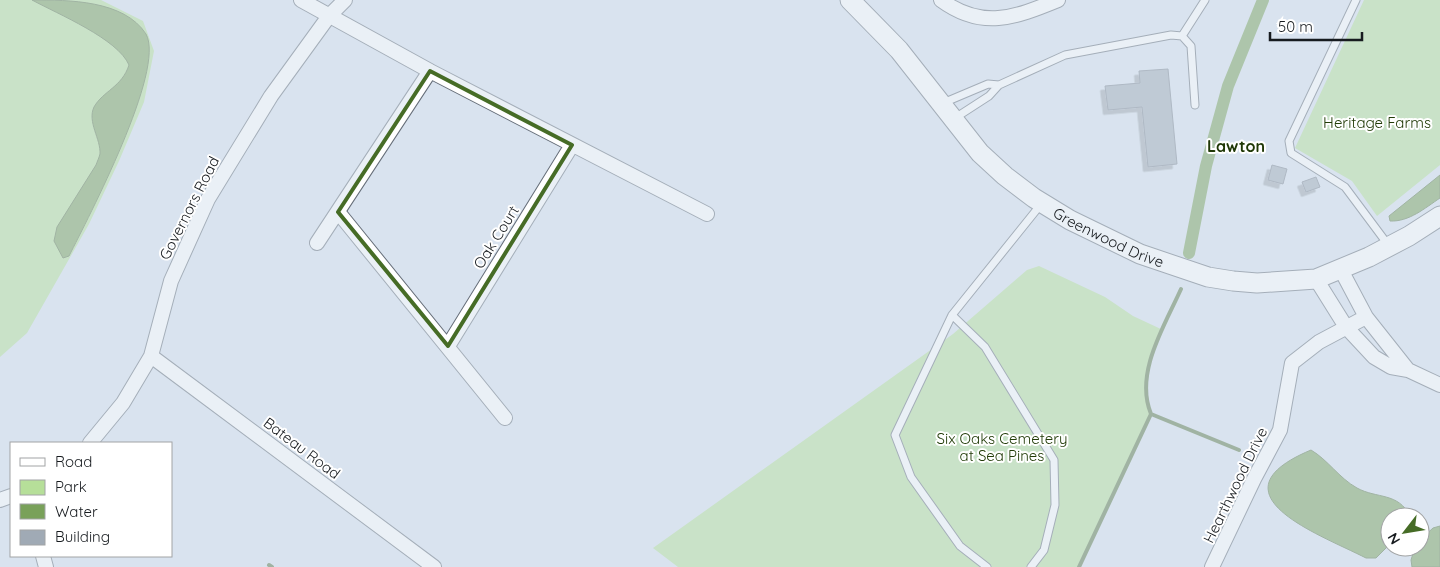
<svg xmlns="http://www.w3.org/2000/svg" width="1440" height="567" font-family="Quicksand,sans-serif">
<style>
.green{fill:#b6df99}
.water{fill:#79a15a;stroke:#5c7948}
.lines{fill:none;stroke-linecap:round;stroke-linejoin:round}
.stream{stroke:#5c7948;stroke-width:4}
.canal{stroke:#79a15a;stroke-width:12}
.building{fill:#a0aab5;stroke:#7c8591;filter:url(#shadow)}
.lane-casing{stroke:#666e79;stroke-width:9}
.street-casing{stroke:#666e79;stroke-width:16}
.secondary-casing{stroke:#666e79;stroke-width:21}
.lane{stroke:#fff;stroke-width:7}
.street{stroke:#fff;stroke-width:14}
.secondary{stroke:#fff;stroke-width:19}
.marked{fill:none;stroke:#466c26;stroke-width:4;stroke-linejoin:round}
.labels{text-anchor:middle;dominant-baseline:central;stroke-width:4;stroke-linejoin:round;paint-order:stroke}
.park-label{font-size:15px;fill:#213b07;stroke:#fff}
.street-label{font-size:15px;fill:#171b1f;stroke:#fff}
.neighbourhood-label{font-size:16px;font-weight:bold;fill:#1f3806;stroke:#fff}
</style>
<defs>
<filter id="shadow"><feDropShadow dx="-4.5" dy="4.5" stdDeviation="0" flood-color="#0004"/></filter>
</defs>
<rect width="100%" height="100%" fill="#d9e3ef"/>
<path class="green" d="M 0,0 L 101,0 L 143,21 L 154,51 L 144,102 L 119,161 L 89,224 L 27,333 L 0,357 Z
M 1364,0 L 1440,0 L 1440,165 L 1377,216 L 1352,181 L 1295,148 Z
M 1039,266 L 1105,297 L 1133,316 L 1163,330 C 1151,354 1140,387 1151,414 L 1079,567 L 678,567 L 653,548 L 953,334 L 1027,270 Z"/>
<path class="water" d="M 32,0 C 69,0 124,0 146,34 C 166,70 88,218 69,256 L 63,258 L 54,241 L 57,227 L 96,165 C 97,162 99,158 100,154 C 101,139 87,122 94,107 C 103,91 122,87 129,65 C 118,39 58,14 32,0 Z
M 1440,175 L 1440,198 C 1425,208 1409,222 1390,221 L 1389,216 Z
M 1311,450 C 1328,460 1339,478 1357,488 C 1377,499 1398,492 1410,516 L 1390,517 L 1390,544 L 1376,558 L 1366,558 C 1321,535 1206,494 1311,450 Z
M 1440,526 L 1440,567 L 1412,567 L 1411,560 L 1415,547 L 1420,547 L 1420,540 L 1433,528 Z"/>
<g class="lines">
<path class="stream" d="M 1151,414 L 1239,450
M 269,565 L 272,567
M 1079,567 L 1151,414 C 1134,373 1165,325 1181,289"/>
<path class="canal" d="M 1189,253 L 1206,166 L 1228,86 L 1263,0"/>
</g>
<path class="building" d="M 1168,69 L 1177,164 L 1148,167 L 1142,107 L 1108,110 L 1105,86 L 1140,83 L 1139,71 Z
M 1272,165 L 1287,169 L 1283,184 L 1268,180 Z
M 1316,177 L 1320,187 L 1306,192 L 1302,182 Z"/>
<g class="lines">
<defs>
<path id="lane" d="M 1356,0 L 1289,141 L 1291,153 L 1345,187 L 1389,246
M 1182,36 L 1205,0
M 943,103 L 988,84 L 999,85
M 955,118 L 989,96 L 999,85 L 1065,55 L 1171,35 L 1182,36 L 1191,46 L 1195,105
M 952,315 L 985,347 L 1054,460 L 1055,505 L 1044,550 L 1031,567
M 987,567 L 960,546 L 911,477 L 895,435 L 952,315 L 1042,203"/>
<path id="street" d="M 301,0 L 430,71 L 707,214
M 941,0 C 982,30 1014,18 1058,0
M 338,212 L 505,418
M 317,243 L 430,71
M 1340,268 L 1366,317 L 1408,370
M 1316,279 L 1346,327 L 1374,357 L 1391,367 L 1408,370 L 1440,385
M 448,346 L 572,145
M 151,356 L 434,567
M 90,443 L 123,403 L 151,356 L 171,281 L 208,199 L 271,96 L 329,16 L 345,0
M 0,500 L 11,496
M 43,556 L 46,567
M 1212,567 L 1254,479 L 1280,430 L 1292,363 L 1319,342 L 1366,317"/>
<g id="secondary">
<path id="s1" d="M 850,0 L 899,50 L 980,153 L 1005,176 L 1034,198 L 1070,220 L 1140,254 L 1208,277 L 1233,281 L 1257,283 L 1316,279 L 1369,257 L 1409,236 L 1440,216"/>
</g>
</defs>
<use href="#lane" class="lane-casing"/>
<use href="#street" class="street-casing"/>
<use href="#secondary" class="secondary-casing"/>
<use href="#lane" class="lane"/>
<use href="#street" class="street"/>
<use href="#secondary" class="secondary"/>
</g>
<path d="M0 0H1440V567H0ZM 430,71 L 572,145 L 448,346 L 338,212 Z" fill="#d9e3ef" fill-opacity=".55" fill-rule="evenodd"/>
<path class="marked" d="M 430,71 L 572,145 L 448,346 L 338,212 Z"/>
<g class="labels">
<g class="park-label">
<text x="1377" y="122">Heritage Farms</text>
<text x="1002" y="438">Six Oaks Cemetery<tspan x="1002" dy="17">at Sea Pines</tspan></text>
</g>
<g class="street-label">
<text transform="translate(189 208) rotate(-63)">Governors Road</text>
<text stroke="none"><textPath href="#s1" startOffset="356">Greenwood Drive</textPath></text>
<text transform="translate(496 237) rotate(-58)">Oak Court</text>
<text transform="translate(302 448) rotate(37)">Bateau Road</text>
<text transform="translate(1235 485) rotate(-64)">Hearthwood Drive</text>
</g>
<g class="neighbourhood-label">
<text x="1236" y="146">Lawton</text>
</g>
</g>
<rect x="10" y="442" width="162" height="115" fill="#ffffff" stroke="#a2a4a5"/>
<rect x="20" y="458" width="25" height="8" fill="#ffffff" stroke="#a2a4a5"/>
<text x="55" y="467" font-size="15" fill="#171b1f">Road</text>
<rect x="20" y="480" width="25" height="15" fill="#b6df99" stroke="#a2a4a5"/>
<text x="55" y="492" font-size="15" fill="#171b1f">Park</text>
<rect x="20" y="504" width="25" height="15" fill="#79a15a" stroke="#a2a4a5"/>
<text x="55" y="517" font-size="15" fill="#171b1f">Water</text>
<rect x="20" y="530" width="25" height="15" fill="#a0aab5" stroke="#a2a4a5"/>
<text x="55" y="542" font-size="15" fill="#171b1f">Building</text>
<g transform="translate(1405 532) rotate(239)"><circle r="24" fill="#ffffff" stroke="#a2a4a5"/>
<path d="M0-4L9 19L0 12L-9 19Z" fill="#466c26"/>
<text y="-8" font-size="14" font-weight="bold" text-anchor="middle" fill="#171b1f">N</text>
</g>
<path d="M1270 32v8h92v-8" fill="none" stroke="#171b1f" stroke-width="2.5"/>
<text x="1278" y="32" font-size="15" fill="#171b1f" stroke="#ffffff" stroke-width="4" paint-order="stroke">50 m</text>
</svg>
